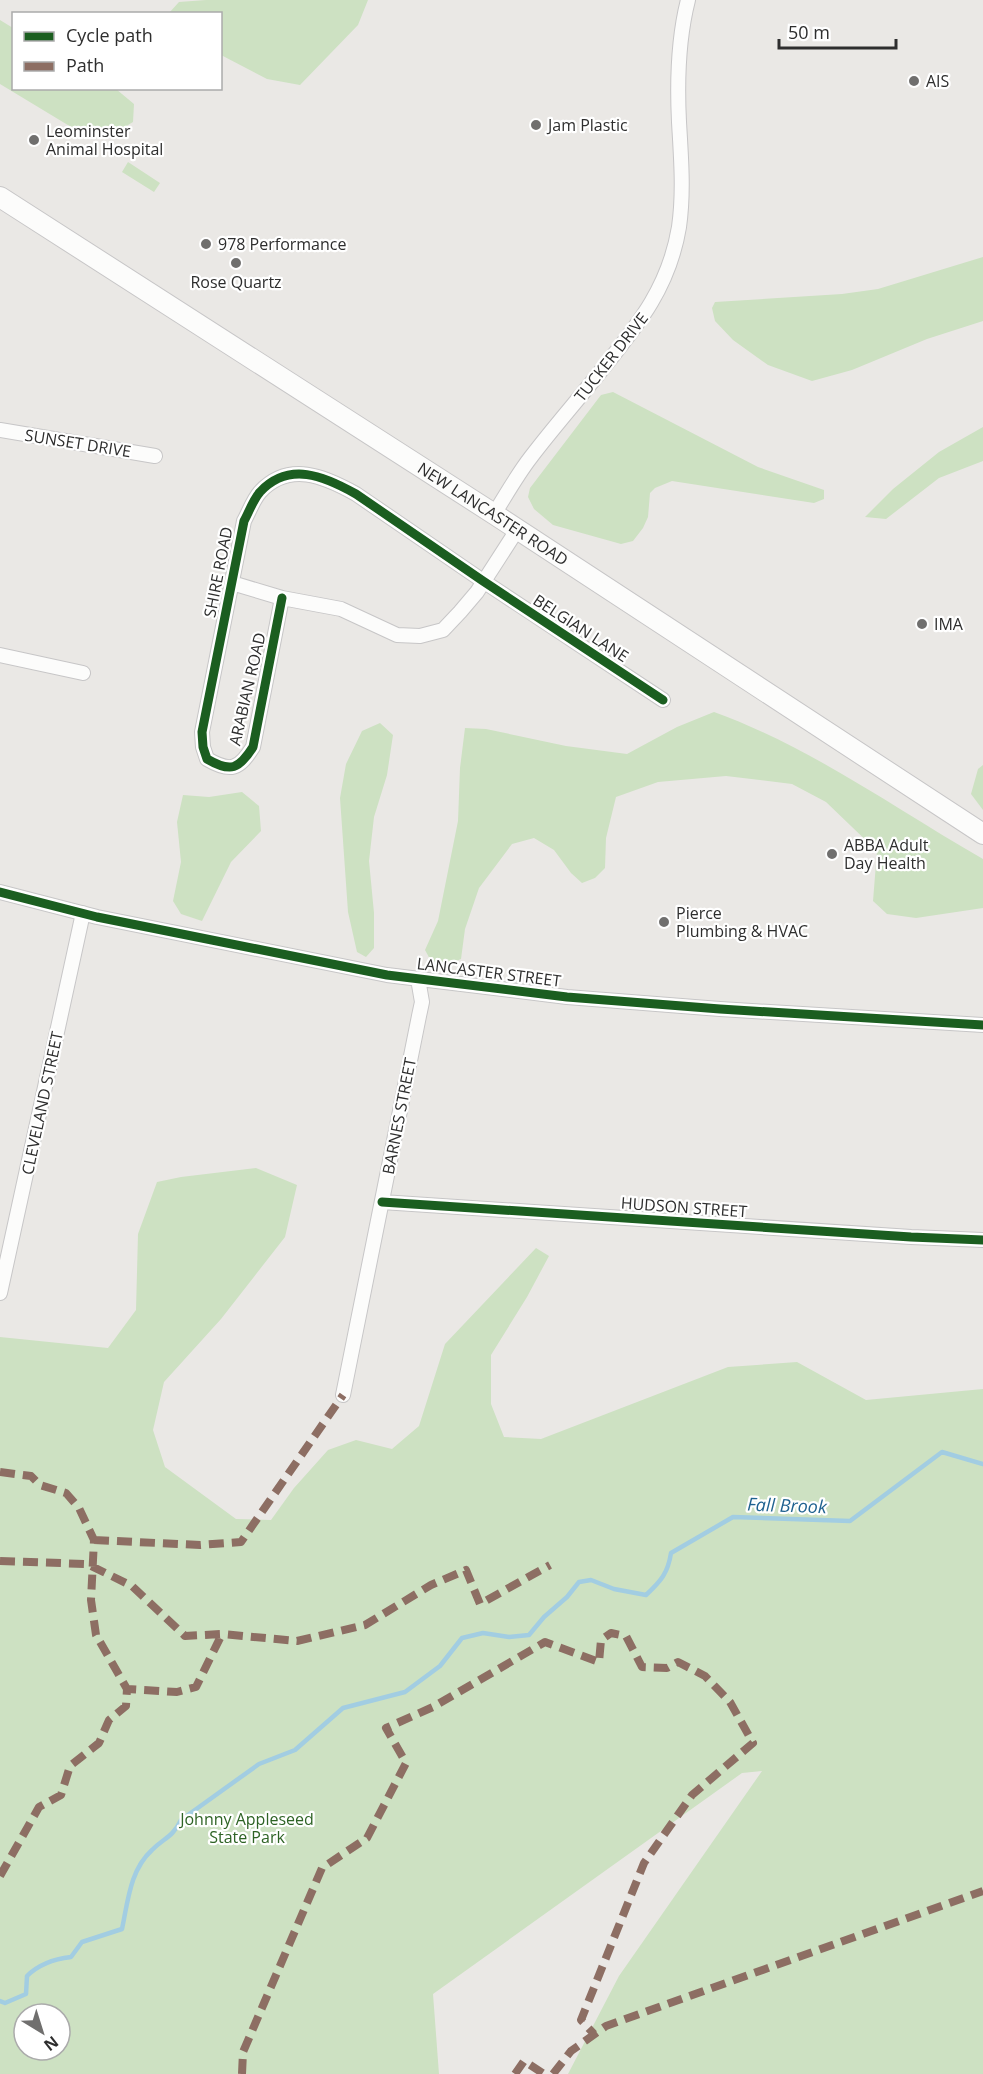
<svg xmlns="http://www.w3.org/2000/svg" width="983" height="2074" font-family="'Open Sans',sans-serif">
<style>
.green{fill:#cde1c2;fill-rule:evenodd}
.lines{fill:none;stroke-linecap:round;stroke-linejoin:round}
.stream{stroke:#a2cde2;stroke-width:4.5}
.street-casing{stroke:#c7c6c7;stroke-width:16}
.secondary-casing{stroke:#c7c6c7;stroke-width:22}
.street{stroke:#fcfcfb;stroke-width:14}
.secondary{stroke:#fcfcfb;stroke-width:20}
.quiet{stroke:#8d6e63;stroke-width:8;stroke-dasharray:15 8;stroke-linecap:butt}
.cycleway-casing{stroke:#fff;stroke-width:13}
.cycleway{stroke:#1b5e20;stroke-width:9}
.poi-dot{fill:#706f6e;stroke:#fff;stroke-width:2}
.labels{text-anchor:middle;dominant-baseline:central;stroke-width:4.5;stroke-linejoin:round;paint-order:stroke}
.poi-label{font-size:16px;fill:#2e2e2e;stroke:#fff;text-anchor:start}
.street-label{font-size:16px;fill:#2e2e2e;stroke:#fff}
.park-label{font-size:16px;fill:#2e6325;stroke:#fff}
.water-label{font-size:18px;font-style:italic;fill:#1f6290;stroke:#fff}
</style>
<rect width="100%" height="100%" fill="#eae8e5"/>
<path class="green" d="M 206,0 L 368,0 L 358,25 L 300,85 L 267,79 L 221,55 L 220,14 L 169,13 L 179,2 Z
M 0,20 L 13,28 L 14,88 L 116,89 L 134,104 L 133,122 L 113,134 L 86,136 L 0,84 Z
M 128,162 L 160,183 L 154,192 L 122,172 Z
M 983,257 L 983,321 L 927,339 L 852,370 L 812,381 L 768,365 L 733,340 L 715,321 L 712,308 L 715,302 L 842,294 L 878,289 Z
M 613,392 L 758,467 L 824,490 L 824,499 L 814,503 L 672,481 L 655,488 L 650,493 L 648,517 L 643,528 L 633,541 L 621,544 L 553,525 L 534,509 L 528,497 L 530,488 L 601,395 Z
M 983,427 L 983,461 L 939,478 L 886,519 L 865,517 L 893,489 L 939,452 Z
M 714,712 C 811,747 894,808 983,859 L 983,908 L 916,918 L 887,914 L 873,901 L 877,851 L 826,802 L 792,784 L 726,776 L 658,782 L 616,797 L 606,838 L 605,868 L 595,878 L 582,883 L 571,873 L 554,850 L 534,838 L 512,844 L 479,888 L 465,929 L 461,959 L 447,965 L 431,961 L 425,950 L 438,921 L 458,821 L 460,768 L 465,728 L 486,729 L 566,746 L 627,754 L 677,727 Z
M 380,723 L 393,735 L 387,775 L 374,817 L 369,861 L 374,913 L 374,948 L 366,957 L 357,952 L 348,912 L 340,798 L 346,764 L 362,731 Z
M 983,765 L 983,810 L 971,794 L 978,769 Z
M 242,792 L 259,806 L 261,831 L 231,862 L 202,921 L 181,914 L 173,901 L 181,862 L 177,822 L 183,795 L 209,797 Z
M 256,1168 L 297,1185 L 285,1237 L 221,1319 L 164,1382 L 153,1430 L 165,1467 L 236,1519 L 271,1520 L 294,1488 L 328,1450 L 356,1440 L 392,1449 L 419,1426 L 445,1344 L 536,1248 L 549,1256 L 527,1297 L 491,1355 L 491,1404 L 504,1437 L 541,1439 L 728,1367 L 797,1362 L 866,1400 L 983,1389 L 983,2074 L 568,2074 L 619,1976 L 762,1771 L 742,1773 L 433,1994 L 439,2074 L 0,2074 L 0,1337 L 108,1348 L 136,1310 L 138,1234 L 157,1182 L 181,1177 ZM 24,2014 L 60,2014 L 60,2050 L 24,2050 Z"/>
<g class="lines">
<path class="stream" d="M 0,2001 L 5,2003 L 26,1994 L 27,1976 C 39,1964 54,1959 71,1957 L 82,1942 L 122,1929 C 128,1901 130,1870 152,1850 C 165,1837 172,1838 181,1820 L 259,1764 L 295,1750 L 343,1708 L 405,1692 L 440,1666 L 462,1638 L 483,1633 L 509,1637 L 529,1635 L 544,1617 L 567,1597 L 579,1582 L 591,1580 L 614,1589 L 646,1595 C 661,1581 668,1573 671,1553 L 733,1517 L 850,1521 L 942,1452 L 983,1464"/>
<defs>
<path id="street" d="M 0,430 L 155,456
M 494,514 C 506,495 517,475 531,457 C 553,428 577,401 600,372 C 637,326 669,288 679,227 C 684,192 681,157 679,122 C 677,82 678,39 688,0
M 232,583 L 282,598 L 341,609 L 397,635 L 420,636 L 443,630 L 460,612 L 477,592 L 517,530
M 282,598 L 253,747 C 239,769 231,773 207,759 L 203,747 L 202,732 L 244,521 C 249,512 253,500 260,492 C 289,461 324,476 356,494 L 483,581 L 663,700
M 0,655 L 83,673
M 0,892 L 97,917 L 387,975 L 567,997 L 720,1009 L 983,1025
M 382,1202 L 911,1237 L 983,1240
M 0,1293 L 83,913
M 343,1395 L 419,1016 L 422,1002 L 418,979"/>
<g id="secondary">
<path id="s1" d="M 0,197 L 494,514 L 983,834"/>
</g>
</defs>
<use href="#street" class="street-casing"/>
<use href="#secondary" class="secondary-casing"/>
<use href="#street" class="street"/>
<use href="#secondary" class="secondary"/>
<path class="quiet" d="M 0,1472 L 31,1476 L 40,1485 L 66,1493 L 79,1508 L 94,1540 L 91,1600 L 96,1635 L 127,1689
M 94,1540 L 200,1545 L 241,1542 L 343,1395
M 0,1561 L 87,1564 L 132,1586 L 185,1636 L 222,1634 L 297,1641 L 365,1625 L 431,1585 L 466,1570 L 480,1604 L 550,1565
M 0,1876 L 39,1807 L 61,1795 L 70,1766 L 99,1743 L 109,1720 L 126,1706 L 127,1689 L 177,1692 L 196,1687 L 222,1634
M 242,2074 L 243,2052 L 322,1868 L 367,1838 L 406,1763 L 386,1728 L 433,1707 L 545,1642 L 599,1662 L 601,1640 L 611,1633 L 626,1636 L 642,1667 L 667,1668 L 678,1662 L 705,1676 L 730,1702 L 753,1743 L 692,1795 L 644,1863 L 581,2020 L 594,2034
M 515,2074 L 524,2061 L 544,2074
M 553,2074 L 571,2051 L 606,2026 L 983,1891"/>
<defs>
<path id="cycleway" d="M 282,598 L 253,747 C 239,769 231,773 207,759 L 203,747 L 202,732 L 244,521 C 249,512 253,500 260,492 C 289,461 324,476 356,494 L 483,581 L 663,700
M 0,892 L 97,917 L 387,975 L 567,997 L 720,1009 L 983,1025
M 382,1202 L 911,1237 L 983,1240"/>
</defs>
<use href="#cycleway" class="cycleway-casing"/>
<use href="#cycleway" class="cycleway"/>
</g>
<g class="poi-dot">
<circle cx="914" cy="81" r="6"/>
<circle cx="536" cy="125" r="6"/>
<circle cx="34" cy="140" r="6"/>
<circle cx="206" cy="244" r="6"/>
<circle cx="236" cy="263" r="6"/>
<circle cx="922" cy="624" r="6"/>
<circle cx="832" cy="854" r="6"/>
<circle cx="664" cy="922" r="6"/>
</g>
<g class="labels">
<g class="poi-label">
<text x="926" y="81">AIS</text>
<text x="548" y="125">Jam Plastic</text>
<text x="46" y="131">Leominster<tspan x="46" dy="18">Animal Hospital</tspan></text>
<text x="218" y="244">978 Performance</text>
<text x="236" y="282" text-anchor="middle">Rose Quartz</text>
<text x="934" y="624">IMA</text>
<text x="844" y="845">ABBA Adult<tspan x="844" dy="18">Day Health</tspan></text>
<text x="676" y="913">Pierce<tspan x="676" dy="18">Plumbing &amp; HVAC</tspan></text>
</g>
<g class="street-label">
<text transform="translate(611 357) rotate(-52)">TUCKER DRIVE</text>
<text transform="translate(78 443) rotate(9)">SUNSET DRIVE</text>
<text stroke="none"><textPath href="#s1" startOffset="586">NEW LANCASTER ROAD</textPath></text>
<text transform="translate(218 572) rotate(-79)">SHIRE ROAD</text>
<text transform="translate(581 628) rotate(33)">BELGIAN LANE</text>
<text transform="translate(247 689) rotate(-77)">ARABIAN ROAD</text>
<text transform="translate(489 972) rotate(7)">LANCASTER STREET</text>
<text transform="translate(42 1103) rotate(-78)">CLEVELAND STREET</text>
<text transform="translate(399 1116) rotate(-79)">BARNES STREET</text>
<text transform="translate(684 1207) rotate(4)">HUDSON STREET</text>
</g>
<g class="park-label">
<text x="247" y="1819">Johnny Appleseed<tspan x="247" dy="18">State Park</tspan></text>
</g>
<g class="water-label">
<text transform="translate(787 1505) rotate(2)">Fall Brook</text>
</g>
</g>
<rect x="12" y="12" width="210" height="78" fill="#ffffff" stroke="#ababab" stroke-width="1.5"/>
<rect x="24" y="32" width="30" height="9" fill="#1b5e20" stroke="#ababab" stroke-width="1.5"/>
<text x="66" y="42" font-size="18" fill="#2e2e2e">Cycle path</text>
<rect x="24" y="62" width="30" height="9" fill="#8d6e63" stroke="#ababab" stroke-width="1.5"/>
<text x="66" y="72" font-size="18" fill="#2e2e2e">Path</text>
<g transform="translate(42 2032) rotate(142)"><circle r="28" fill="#ffffff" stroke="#ababab" stroke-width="1.5"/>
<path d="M0-4.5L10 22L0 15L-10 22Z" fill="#706f6e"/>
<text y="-9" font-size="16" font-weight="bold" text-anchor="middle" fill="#2e2e2e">N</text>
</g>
<path d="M779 39v9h117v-9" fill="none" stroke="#2e2e2e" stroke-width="3"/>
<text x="788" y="39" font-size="18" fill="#2e2e2e" stroke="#ffffff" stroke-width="4.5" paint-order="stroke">50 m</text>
</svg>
